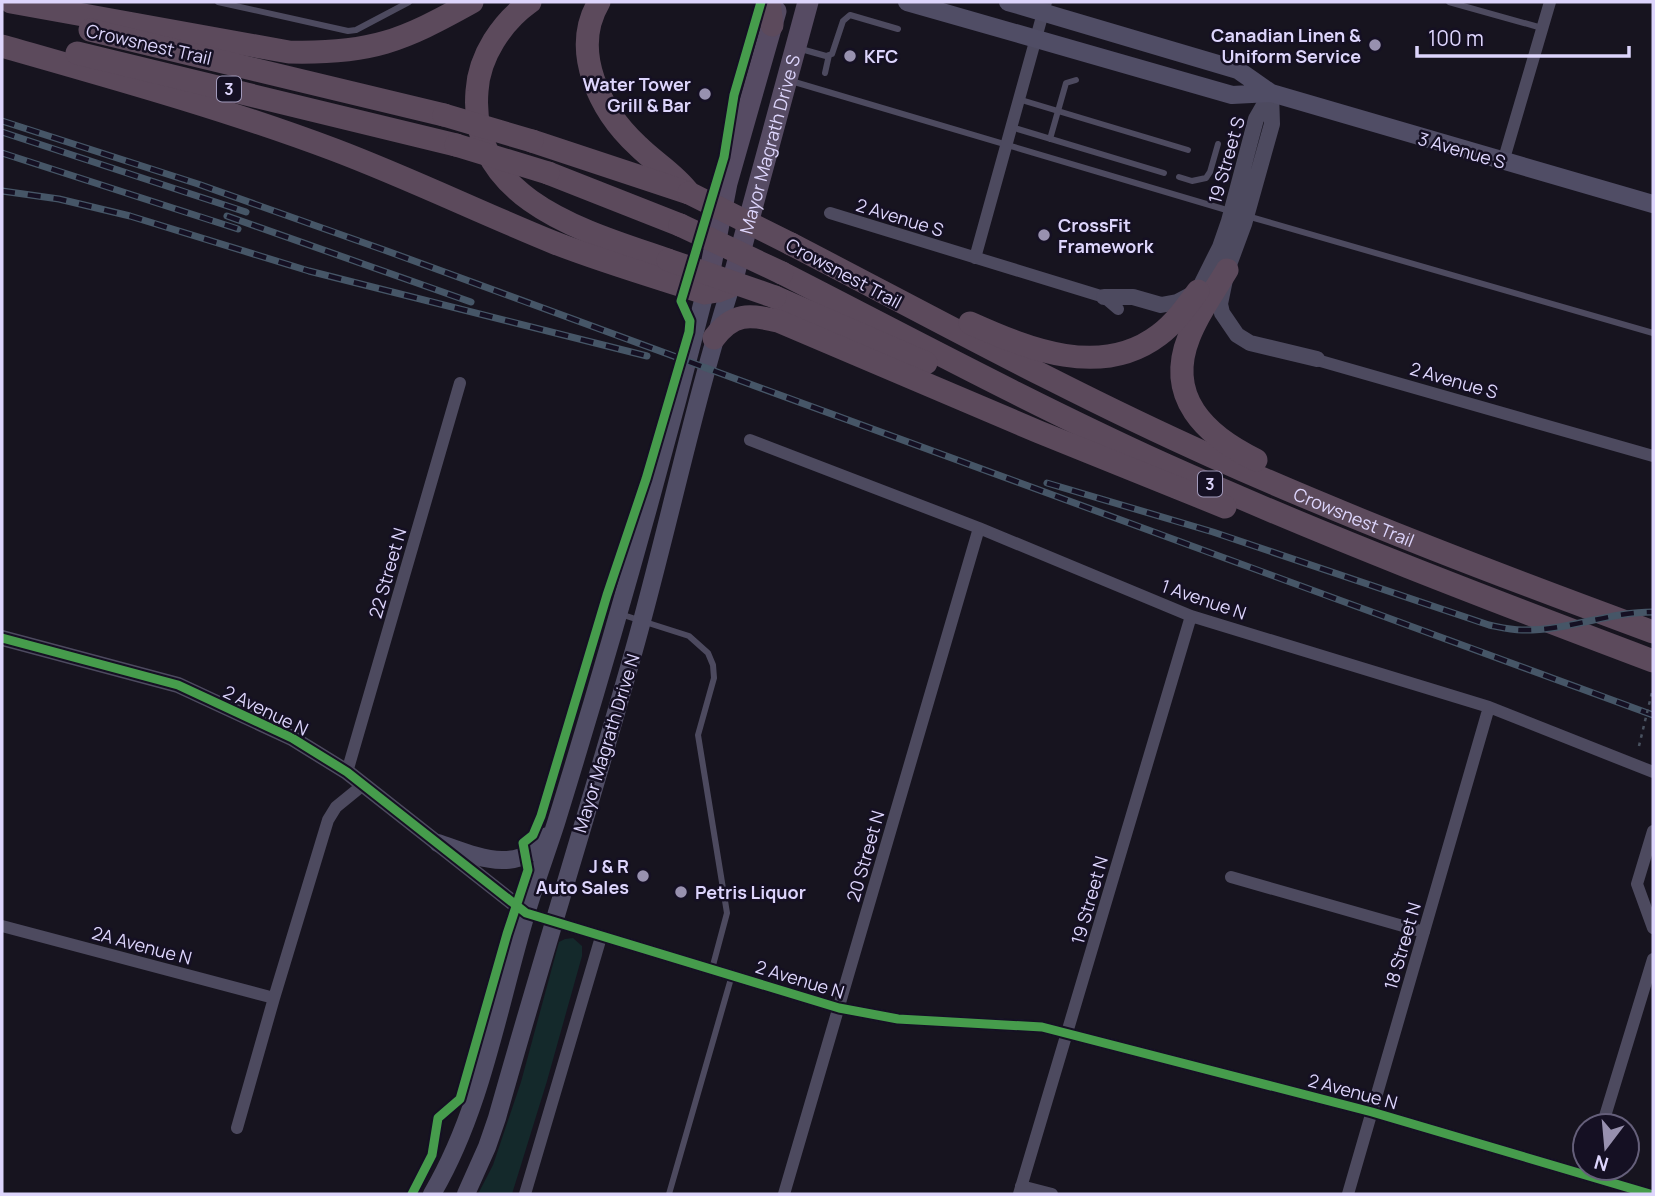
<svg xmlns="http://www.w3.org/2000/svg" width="1655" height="1196" font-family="Manrope,sans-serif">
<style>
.green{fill:#14292b}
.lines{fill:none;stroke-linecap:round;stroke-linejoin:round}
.service{stroke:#4d4a5f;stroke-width:6}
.minor{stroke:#4d4a5f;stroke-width:12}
.tertiary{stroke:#4d4a5f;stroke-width:16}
.secondary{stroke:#504d65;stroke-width:18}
.primary{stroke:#564b63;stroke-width:21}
.motorway{stroke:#5c4a5c;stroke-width:23}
.rail-casing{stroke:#465667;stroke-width:7}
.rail{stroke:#151023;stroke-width:4.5;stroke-dasharray:13;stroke-linecap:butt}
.path-bridge{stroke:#48515f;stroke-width:2.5;stroke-dasharray:3.5 5;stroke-linecap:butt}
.motorway-bridge{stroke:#5c4a5c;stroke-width:23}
.cycleway-casing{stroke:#151023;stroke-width:13}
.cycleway{stroke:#469c4c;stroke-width:9}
.poi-dot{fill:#9891af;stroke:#151023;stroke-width:2.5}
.labels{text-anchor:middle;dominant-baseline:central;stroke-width:5;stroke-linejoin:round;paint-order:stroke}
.shield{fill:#151023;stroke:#a19abb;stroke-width:2}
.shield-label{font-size:16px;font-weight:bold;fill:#ddd5fc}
.poi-label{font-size:18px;font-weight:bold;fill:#ddd5fc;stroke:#151023;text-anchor:end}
.street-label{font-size:18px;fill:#ddd5fc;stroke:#151023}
</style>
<rect width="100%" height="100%" fill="#17141f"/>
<path class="green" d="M 573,938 L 582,946 L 582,956 L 547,1081 L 512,1194 L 478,1194 L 493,1165 L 521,1082 L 559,942 L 565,939 Z"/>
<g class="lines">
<path class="service" d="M 218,2 L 348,31 L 356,30 L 409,2
M 1449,2 L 1542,28
M 801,49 L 826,56 L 832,54 L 843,21 L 850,15 L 898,29
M 825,73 L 829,55
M 791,81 L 1230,211
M 1018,99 L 1188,150
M 1011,127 L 1164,173
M 1050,139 L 1066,83 L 1076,80
M 1179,177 L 1192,181 L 1206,178 L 1210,172 L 1218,144
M 1247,216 L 1653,333
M 620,614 L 689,636 L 708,653 L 713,665 L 714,678 L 698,735 L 727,913 L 712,969
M 669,1194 L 732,975"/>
<path class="minor" d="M 1503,162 L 1550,2
M 830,213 L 1104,297 L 1118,309
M 975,258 L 1046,2
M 1310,358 L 1653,456
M 750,440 L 979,528 L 1191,616 L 1489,707 L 1653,772
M 347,772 L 460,383
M 1653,831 L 1637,884 L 1653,928
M 1231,877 L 1424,932
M 526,913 L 839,1008 L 898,1019 L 1042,1027 L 1372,1112 L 1650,1194
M 2,926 L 274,998
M 1602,1126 L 1653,959
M 237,1128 L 274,998 L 328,820 L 336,807 L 363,785
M 1021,1186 L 1052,1194
M 525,1194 L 601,937
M 784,1194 L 979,528
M 1019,1194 L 1191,616
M 1348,1194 L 1489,707"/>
<path class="tertiary" d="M 1271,93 L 1272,124 L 1244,224 L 1227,270 L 1220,304 L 1222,313 L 1237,335 L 1250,343 L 1317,359
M 1104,297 L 1133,297 L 1161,305 L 1177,302 L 1198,291 L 1220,247 L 1229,221 L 1256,119 L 1271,93
M 2,638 L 178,685 L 292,738 L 347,772 L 526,913"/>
<path class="secondary" d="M 907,2 L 1232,95 L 1271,93
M 1008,2 L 1238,70 L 1271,93 L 1653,204
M 438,843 C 476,856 519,877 547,836
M 432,1194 C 482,1109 498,1007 526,914 C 535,883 546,854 556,823 C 610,648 660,471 705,293
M 466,1194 L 487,1147 L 497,1118 C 541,961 590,806 634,650 C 668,529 693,406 731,286"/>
<g class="primary">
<path id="s1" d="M 731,286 L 808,2"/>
<path d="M 706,291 L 727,183 L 776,11"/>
</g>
<g class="motorway">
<path d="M 11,2 L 289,52 C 371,54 402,41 472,2"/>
<path d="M 530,2 C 502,22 479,56 477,91 C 468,201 587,232 668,260"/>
<path d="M 599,2 C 570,51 600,111 638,146 C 655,163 675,174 689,193"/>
<path d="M 769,2 L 772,25"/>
<path d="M 90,30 L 444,115"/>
<path d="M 2,46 C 114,78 226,109 335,150 C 409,178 481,213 555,243 C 604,262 655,277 705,293 L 718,291 L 731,286"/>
<path d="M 77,53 L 456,145"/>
<path d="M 532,141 L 686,192"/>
<path d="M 548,173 L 680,225"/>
<path id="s2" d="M 791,244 C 930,316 1068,392 1211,456 C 1356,521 1504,577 1653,632"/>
<path d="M 1227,270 C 1214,292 1198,313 1189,337 C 1165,397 1205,435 1256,460"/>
<path d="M 782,273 C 909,338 1036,406 1166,465 C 1326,537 1489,599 1653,661"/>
<path d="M 775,297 L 926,363"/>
<path d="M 970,323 C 1028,349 1101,379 1159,335 C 1175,323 1187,306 1198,291"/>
<path d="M 714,338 C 733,313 749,314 778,321 L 1039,432 L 1225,507"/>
</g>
<defs>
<path id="rail" d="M 2,121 L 198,184 L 387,251 L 1653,715
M 2,132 L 246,212
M 2,153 L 238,229
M 2,191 L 59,199 L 130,216 L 309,271 L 647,356
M 227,216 L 471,302
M 1047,483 L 1213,532 L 1489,625 C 1499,627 1511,630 1522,630 C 1566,631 1609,612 1653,612"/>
</defs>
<use href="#rail" class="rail-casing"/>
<use href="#rail" class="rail"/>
<path class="path-bridge" d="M 1639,746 L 1653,688"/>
<path class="motorway-bridge" d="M 444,115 L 532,141
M 456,145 L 548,173
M 689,193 L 791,244
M 680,225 L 782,273
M 668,260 L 775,297"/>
<defs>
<path id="cycleway" d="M 2,638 L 178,685 L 292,738 L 347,772 L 526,913 L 839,1008 L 898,1019 L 1042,1027 L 1372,1112 L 1650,1194
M 412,1194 L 432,1155 L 438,1118 L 460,1099 L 507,934 L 528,870 L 523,843 L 533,835 L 541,816 L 607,595 L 646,479 L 689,332 L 690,321 L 681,301 L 724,157 L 734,95 L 761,2"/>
</defs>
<use href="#cycleway" class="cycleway-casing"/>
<use href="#cycleway" class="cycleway"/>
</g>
<g class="poi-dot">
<circle cx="1375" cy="45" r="7"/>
<circle cx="850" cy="56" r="7"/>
<circle cx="705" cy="94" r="7"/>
<circle cx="1044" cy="235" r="7"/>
<circle cx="643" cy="876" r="7"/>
<circle cx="681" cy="892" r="7"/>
</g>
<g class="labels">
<g class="shield">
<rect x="217" y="76.5" width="24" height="25" rx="5"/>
<rect x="1198" y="471.5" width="24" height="25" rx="5"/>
</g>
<g class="shield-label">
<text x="229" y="89">3</text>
<text x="1210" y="484">3</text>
</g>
<g class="poi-label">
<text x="1361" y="35">Canadian Linen &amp;<tspan x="1361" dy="21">Uniform Service</tspan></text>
<text x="864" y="56" text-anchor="start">KFC</text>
<text x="691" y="84">Water Tower<tspan x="691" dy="21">Grill &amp; Bar</tspan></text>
<text x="1058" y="225" text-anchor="start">CrossFit<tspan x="1058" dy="21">Framework</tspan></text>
<text x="629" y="866">J &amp; R<tspan x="629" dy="21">Auto Sales</tspan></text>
<text x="695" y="892" text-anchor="start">Petris Liquor</text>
</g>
<g class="street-label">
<text transform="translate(149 44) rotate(13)">Crowsnest Trail</text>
<text stroke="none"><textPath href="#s1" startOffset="147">Mayor Magrath Drive S</textPath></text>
<text transform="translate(1462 150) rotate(16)">3 Avenue S</text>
<text transform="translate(1226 160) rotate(-74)">19 Street S</text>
<text transform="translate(900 217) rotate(17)">2 Avenue S</text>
<text transform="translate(844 273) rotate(28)">Crowsnest Trail</text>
<text transform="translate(1454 380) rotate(16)">2 Avenue S</text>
<text stroke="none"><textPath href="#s2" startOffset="626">Crowsnest Trail</textPath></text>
<text transform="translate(387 573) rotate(-74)">22 Street N</text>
<text transform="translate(1204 599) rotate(19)">1 Avenue N</text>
<text transform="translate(266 710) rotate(26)">2 Avenue N</text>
<text transform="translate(606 743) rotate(-73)">Mayor Magrath Drive N</text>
<text transform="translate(865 856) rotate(-74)">20 Street N</text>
<text transform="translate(1089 900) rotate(-74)">19 Street N</text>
<text transform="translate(142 945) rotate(15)">2A Avenue N</text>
<text transform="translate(1402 946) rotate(-74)">18 Street N</text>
<text transform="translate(800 979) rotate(17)">2 Avenue N</text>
<text transform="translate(1353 1091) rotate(15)">2 Avenue N</text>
</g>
</g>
<rect width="1655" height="1196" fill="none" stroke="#ddd5fc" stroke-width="7"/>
<g transform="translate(1606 1147) rotate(196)"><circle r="33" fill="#151023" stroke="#655f7a" stroke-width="2"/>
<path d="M0-5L12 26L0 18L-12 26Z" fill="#9891af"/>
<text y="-10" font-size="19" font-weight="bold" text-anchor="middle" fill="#ddd5fc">N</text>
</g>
<path d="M1417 46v10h212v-10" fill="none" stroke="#ddd5fc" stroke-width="3.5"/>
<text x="1428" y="46" font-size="21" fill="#ddd5fc" stroke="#151023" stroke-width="5" paint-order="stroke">100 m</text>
</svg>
